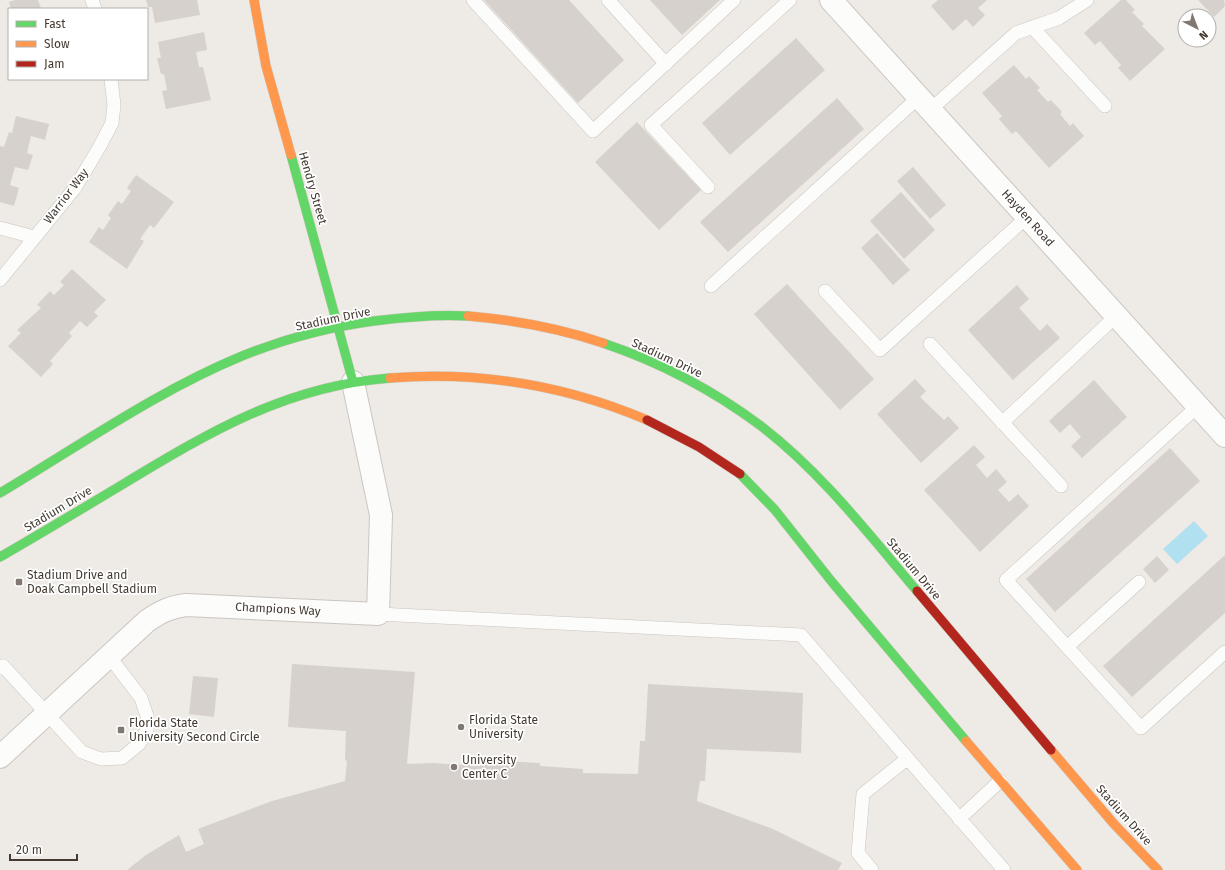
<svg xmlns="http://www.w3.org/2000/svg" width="1225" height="870" font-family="'Fira Sans',sans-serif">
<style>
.water{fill:#b1e0f0}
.building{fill:#d6d1cc}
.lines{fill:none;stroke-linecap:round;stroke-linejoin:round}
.lane-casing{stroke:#cac6c1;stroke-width:14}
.street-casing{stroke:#cac6c1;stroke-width:24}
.fast-casing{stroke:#cfc7bc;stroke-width:10}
.slow-casing{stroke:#cfc7bc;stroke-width:10}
.jam-casing{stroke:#cfc7bc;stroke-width:10}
.lane{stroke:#fcfcfb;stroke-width:13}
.street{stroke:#fcfcfb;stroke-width:22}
.fast{stroke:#63d668;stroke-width:9}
.slow{stroke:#ff974d;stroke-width:9}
.jam{stroke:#b3261e;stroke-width:9}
.poi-dot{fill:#807871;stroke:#fff;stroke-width:1.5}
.labels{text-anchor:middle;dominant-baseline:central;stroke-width:3.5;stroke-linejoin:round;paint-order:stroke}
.street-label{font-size:12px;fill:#443a32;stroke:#fff}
.poi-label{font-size:12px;fill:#443a32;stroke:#fff;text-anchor:start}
</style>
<rect width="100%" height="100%" fill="#eeeae5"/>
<path class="water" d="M 1194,521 L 1208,536 L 1177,564 L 1163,549 Z"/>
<path class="building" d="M 15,0 L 38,0 L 41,8 L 11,9 L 9,2 Z
M 146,0 L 197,0 L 200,15 L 155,23 L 152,7 L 148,7 Z
M 484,0 L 569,0 L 624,60 L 578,103 Z
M 650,0 L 720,0 L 682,35 Z
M 938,0 L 987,0 L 978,8 L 985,15 L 973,27 L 966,19 L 953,31 L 931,6 Z
M 1121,0 L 1126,0 L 1135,10 L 1132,12 L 1144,24 L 1142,26 L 1165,49 L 1130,81 L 1118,68 L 1121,65 L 1100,41 L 1095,45 L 1084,33 Z
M 1198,0 L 1224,0 L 1225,6 L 1214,17 Z
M 204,32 L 207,50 L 196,52 L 199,67 L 203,67 L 211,100 L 166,109 L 162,91 L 167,90 L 164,74 L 161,74 L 157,58 L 161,58 L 158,42 Z
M 796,38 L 825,70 L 730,155 L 702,123 Z
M 1014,65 L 1026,79 L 1029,76 L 1040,88 L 1037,90 L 1048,102 L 1051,100 L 1062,112 L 1060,114 L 1070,126 L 1073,123 L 1084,136 L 1049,168 L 1016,131 L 1012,134 L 999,119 L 1002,116 L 982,93 Z
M 837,98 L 864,129 L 728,252 L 700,222 Z
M 16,116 L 49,124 L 45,140 L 31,136 L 27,153 L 33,155 L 28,170 L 15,167 L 10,185 L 19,188 L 14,206 L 0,202 L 0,146 L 4,147 L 9,132 L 12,133 Z
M 637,122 L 701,190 L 659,230 L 595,162 Z
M 913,167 L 946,205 L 930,219 L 897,181 Z
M 136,175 L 174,202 L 154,228 L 150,225 L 140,239 L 144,241 L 127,269 L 89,242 L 99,227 L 103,230 L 111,218 L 108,215 L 118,201 L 122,204 L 131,191 L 127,188 Z
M 901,192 L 935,230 L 904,259 L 870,221 Z
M 877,233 L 910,270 L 893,285 L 861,248 Z
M 72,269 L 106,300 L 94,312 L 98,316 L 87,327 L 80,321 L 69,333 L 72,336 L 50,361 L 53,364 L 41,377 L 8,346 L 21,333 L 17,330 L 41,308 L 37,305 L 50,291 L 54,295 L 64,285 L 60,282 Z
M 787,284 L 874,379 L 840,410 L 754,314 Z
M 1017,285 L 1029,299 L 1019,308 L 1040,331 L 1047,324 L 1060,338 L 1013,380 L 968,330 Z
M 915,379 L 926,391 L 920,397 L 944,420 L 948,416 L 959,428 L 921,463 L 877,414 Z
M 1094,380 L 1127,417 L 1082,458 L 1071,446 L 1081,437 L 1070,424 L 1060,433 L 1049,421 Z
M 974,445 L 985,457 L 976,465 L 987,478 L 996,469 L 1007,482 L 998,490 L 1009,502 L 1018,494 L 1029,506 L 980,552 L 924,490 Z
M 1170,448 L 1200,481 L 1055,612 L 1026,579 Z
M 1225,555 L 1225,613 L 1132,697 L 1103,666 Z
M 1157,556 L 1169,570 L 1155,583 L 1143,569 Z
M 292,664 L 415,672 L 407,764 L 432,763 L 466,765 L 466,762 L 504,764 L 504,761 L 540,763 L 540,766 L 583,769 L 583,773 L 638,774 L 640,741 L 645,741 L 648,684 L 803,693 L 801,753 L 707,749 L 705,781 L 700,781 L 697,801 L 773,829 L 842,863 L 838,870 L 127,870 L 146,855 L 179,835 L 186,852 L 204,844 L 198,829 L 272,801 L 345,781 L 347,761 L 345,760 L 346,731 L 288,727 Z
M 193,676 L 218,678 L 214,717 L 189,714 Z"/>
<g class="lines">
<defs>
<path id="lane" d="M 92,0 L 95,9
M 473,0 L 593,131 L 734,0
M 608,0 L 666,64
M 1032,27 L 1105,106
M 930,110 L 1016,33 L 1059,18 L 1087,0
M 708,187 L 651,125 L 790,0
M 0,228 L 34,237
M 0,280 L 75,188 L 100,146 L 112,123 L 114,105 L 111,79
M 711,286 L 919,97
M 825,291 L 880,350 L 1027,217
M 930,344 L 1061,486
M 1198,406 L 1006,580 L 1141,728 L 1225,652
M 1002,423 L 1116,316
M 378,614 L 801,635 L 1004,870
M 1067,647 L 1139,582
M 0,668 L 3,666 L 82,752 L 101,759 L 122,758 L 139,744 L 147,730 L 147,716 L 141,698 L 109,656
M 959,819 L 1000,781
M 872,870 L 858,853 L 863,794 L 907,759"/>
<path id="street" d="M 831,0 L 1225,436
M 0,757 L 147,621 C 160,612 170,607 186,605 L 378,614 L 381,515 L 353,382"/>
<path id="fast" d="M 291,155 L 353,382
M 603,343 C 659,362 713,390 761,426 C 821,472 868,533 917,591
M 740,474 L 775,510 L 832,582 L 966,741
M 0,493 C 79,446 157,391 242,356 C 284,339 329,327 374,321 C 405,317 437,314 468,316
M 0,557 C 40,534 80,510 120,486 C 208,433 285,386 390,378"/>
<path id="slow" d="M 254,0 L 266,66 L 291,155
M 468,316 C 514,320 559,328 603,343
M 390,378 C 479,371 565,385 647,420
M 966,741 L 1077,870
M 1051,750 L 1114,824 L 1158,870"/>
<path id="jam" d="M 647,420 L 699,447 L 740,474
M 917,591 L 1051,750"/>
</defs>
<use href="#lane" class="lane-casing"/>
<use href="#street" class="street-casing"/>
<use href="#fast" class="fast-casing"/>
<use href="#slow" class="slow-casing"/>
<use href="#jam" class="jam-casing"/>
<use href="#lane" class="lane"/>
<use href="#street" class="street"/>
<use href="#fast" class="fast"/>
<use href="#slow" class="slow"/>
<use href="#jam" class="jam"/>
</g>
<g class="poi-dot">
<rect x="15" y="578" width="8" height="8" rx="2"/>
<circle cx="461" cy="727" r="4"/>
<rect x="117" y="726" width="8" height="8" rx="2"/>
<circle cx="454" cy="767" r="4"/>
</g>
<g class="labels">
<g class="street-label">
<text transform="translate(313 188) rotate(74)">Hendry Street</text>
<text transform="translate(66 196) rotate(-53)">Warrior Way</text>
<text transform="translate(1028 218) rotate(48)">Hayden Road</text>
<text transform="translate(333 319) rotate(-12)">Stadium Drive</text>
<text transform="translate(667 358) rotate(25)">Stadium Drive</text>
<text transform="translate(58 509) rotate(-31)">Stadium Drive</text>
<text transform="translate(914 569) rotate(50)">Stadium Drive</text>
<text transform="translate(278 609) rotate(3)">Champions Way</text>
<text transform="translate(1124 815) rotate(48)">Stadium Drive</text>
</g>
<g class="poi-label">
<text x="27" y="575">Stadium Drive and<tspan x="27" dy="14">Doak Campbell Stadium</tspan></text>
<text x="469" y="720">Florida State<tspan x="469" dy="14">University</tspan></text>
<text x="129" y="723">Florida State<tspan x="129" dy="14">University Second Circle</tspan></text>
<text x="462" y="760">University<tspan x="462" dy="14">Center C</tspan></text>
</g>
</g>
<rect x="8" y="8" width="140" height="72" fill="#ffffff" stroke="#b4b0ad"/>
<rect x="16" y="21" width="20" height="6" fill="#63d668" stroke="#b4b0ad"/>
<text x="44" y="28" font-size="12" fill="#443a32">Fast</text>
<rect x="16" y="41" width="20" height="6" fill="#ff974d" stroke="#b4b0ad"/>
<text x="44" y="48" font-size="12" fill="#443a32">Slow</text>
<rect x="16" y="61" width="20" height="6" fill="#b3261e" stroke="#b4b0ad"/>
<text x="44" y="68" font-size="12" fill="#443a32">Jam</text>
<g transform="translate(1197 28) rotate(138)"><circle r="19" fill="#ffffff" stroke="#b4b0ad"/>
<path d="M0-3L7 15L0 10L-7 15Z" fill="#807871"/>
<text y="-6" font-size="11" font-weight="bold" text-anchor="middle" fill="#443a32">N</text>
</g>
<path d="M10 854v6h67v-6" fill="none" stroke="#443a32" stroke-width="2"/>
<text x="16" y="854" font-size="12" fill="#443a32" stroke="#ffffff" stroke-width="3" paint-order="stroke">20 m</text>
</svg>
